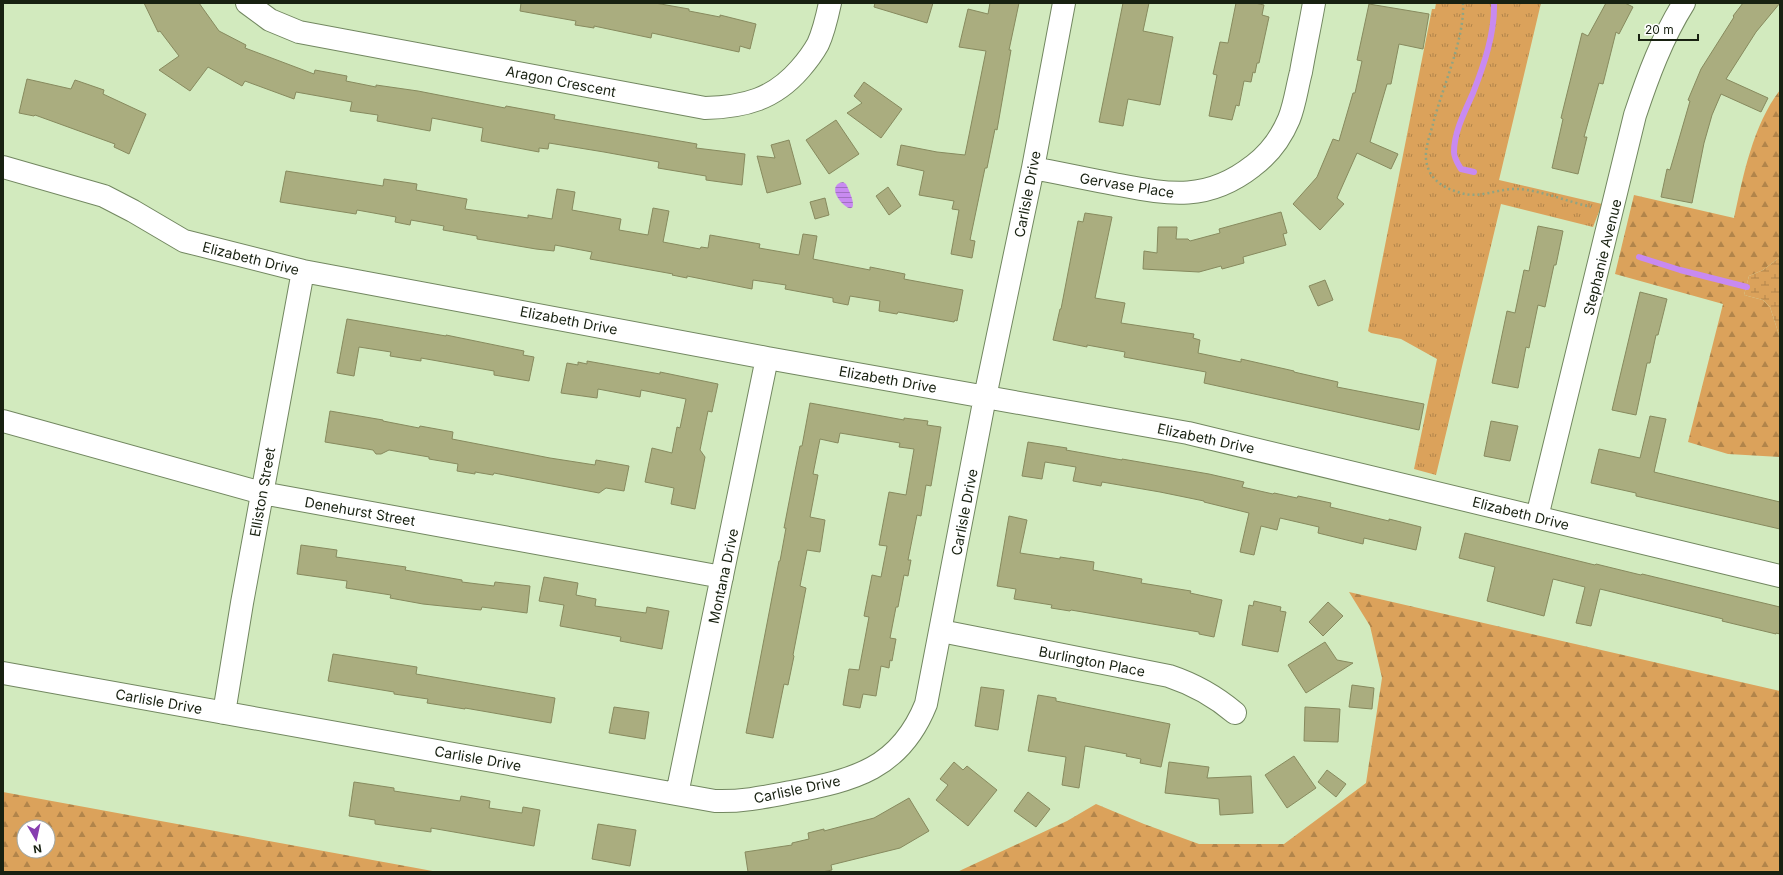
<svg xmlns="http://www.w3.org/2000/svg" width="1783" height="875" font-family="Inter,sans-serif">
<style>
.grass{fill:url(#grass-tufts)}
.forest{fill:url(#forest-firs);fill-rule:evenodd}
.wetland{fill:url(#wetland-marsh)}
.water{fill:url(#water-rules)}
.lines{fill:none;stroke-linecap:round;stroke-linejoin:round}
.stream{stroke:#c88af1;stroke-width:6}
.building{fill:#aaad7f;stroke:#878a5e}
.minor-casing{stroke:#728760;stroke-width:24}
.path{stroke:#91a482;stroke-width:2.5;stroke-dasharray:2 3;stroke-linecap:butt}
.minor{stroke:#fff;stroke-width:22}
.labels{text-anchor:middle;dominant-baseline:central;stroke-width:4;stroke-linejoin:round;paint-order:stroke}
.street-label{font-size:14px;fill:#182111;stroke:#fff}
</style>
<defs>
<pattern id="grass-tufts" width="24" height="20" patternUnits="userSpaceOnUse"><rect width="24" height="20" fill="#dba25b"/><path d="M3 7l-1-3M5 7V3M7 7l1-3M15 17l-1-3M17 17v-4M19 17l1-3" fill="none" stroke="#b1844a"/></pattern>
<pattern id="forest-firs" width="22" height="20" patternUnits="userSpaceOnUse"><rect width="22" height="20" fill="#dba25b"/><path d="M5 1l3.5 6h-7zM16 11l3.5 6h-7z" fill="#b1844a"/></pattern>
<pattern id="wetland-marsh" width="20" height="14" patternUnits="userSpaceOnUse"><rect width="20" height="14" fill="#dba25b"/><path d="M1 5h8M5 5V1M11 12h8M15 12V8" fill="none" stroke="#b1844a"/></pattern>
<pattern id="water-rules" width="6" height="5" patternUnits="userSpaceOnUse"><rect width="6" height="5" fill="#c88af1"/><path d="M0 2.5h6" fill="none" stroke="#a170c2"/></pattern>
</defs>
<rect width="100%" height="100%" fill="#d2eabe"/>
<path class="grass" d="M 1436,3 L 1541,3 L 1499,180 L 1602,204 L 1593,227 L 1501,204 L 1436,475 L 1414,469 L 1437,359 L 1401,339 L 1371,333 L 1368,331 L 1432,9 L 1435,9 Z"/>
<path class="forest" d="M 1780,90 L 1780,257 L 1763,270 L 1749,276 L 1744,295 L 1763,300 L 1770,307 L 1780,338 L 1780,457 L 1728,454 L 1688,442 L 1723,304 L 1615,274 L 1634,195 L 1734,218 C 1743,176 1753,125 1780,90 Z
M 1349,592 L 1780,691 L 1780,872 L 957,872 L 1067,821 L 1096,804 L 1144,824 L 1199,844 L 1284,844 L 1366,783 L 1382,678 L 1370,626 Z
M 3,791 L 3,792 L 438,872 L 3,872 ZM 24,827 L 48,827 L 48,851 L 24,851 Z"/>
<path class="wetland" d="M 1780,257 L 1780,338 L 1770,307 L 1763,300 L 1744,295 L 1749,276 L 1763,270 Z"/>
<path class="water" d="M 843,182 L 846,184 C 872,237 815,187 843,182 Z"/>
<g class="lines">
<path class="stream" d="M 1474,172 L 1461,169 C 1458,164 1454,158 1454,152 C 1454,132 1465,111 1473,93 C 1484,65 1495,33 1494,3
M 1639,257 L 1680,270 L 1747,287"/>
</g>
<path class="building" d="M 144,3 L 199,3 L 219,31 L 246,45 L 245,48 L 314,74 L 315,70 L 347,76 L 346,81 L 376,87 L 376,85 L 418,91 L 505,108 L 506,106 L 555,115 L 554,119 L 697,144 L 696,148 L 745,154 L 742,185 L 706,180 L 706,176 L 658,168 L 659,162 L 604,152 L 549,143 L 548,149 L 539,148 L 539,152 L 481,141 L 483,128 L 432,118 L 430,131 L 377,121 L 378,115 L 350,111 L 352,102 L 296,92 L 294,99 L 245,81 L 242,86 L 208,67 L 190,91 L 159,70 L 179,56 L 160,31 L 158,32 Z
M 521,3 L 655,3 L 689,9 L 689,11 L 720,17 L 720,15 L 756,24 L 750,49 L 740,46 L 739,52 L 652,33 L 651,38 L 594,26 L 594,28 L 575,25 L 576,21 L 520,11 Z
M 875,3 L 933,3 L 927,23 L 874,7 Z
M 990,3 L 1019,3 L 1009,50 L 1011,50 L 997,130 L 995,129 L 987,168 L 985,168 L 970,240 L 975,241 L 972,258 L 951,254 L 959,210 L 952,209 L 954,201 L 919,195 L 924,171 L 897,165 L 901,145 L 937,152 L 965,155 L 986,51 L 959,47 L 968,9 L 988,14 Z
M 1123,3 L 1149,3 L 1143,31 L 1173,37 L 1160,105 L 1128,99 L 1123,126 L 1099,122 Z
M 1236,3 L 1255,3 L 1264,5 L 1262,15 L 1269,17 L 1259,63 L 1257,63 L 1255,73 L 1253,72 L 1251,82 L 1244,81 L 1239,106 L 1236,105 L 1232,120 L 1209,116 L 1217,75 L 1213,74 L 1220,42 L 1228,43 Z
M 1606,3 L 1625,3 L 1633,7 L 1619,34 L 1616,32 L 1603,84 L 1599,83 L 1584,137 L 1587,137 L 1578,174 L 1552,168 L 1563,119 L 1561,118 L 1582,33 L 1588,36 Z
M 1743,3 L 1780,3 L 1756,32 L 1726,79 L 1768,98 L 1761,112 L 1721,94 L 1712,115 L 1704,143 L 1692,203 L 1661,197 L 1667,169 L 1670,170 L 1690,101 L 1688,100 L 1701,69 L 1734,17 L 1733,16 Z
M 1369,4 L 1429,14 L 1423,49 L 1399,44 L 1391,84 L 1387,84 L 1370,142 L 1398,154 L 1391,169 L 1357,153 L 1337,198 L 1344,204 L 1320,230 L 1293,204 L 1317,177 L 1333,139 L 1339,141 L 1353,93 L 1355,93 L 1362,61 L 1357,60 Z
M 27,79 L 71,89 L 75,80 L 104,90 L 103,94 L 146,114 L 129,154 L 114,147 L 115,144 L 35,115 L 34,116 L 19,113 Z
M 864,82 L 902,109 L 881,138 L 847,113 L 862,103 L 854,96 Z
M 836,120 L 859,154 L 829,174 L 806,140 Z
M 789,140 L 801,184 L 767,193 L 757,156 L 775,158 L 771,145 Z
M 286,171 L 383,186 L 384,179 L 417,184 L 416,190 L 467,199 L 465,209 L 528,218 L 528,215 L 552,219 L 557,189 L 575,192 L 572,210 L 621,219 L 619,230 L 648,235 L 653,208 L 669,211 L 663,242 L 700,249 L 701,247 L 708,248 L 710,235 L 760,244 L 759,248 L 799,255 L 803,234 L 817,236 L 813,259 L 870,270 L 870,267 L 905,274 L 904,279 L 963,290 L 957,321 L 955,320 L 954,322 L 898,312 L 897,314 L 879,311 L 880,301 L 850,296 L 848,305 L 833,302 L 833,298 L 785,289 L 786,285 L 753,280 L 752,289 L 687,276 L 687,278 L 672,275 L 673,274 L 590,259 L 592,252 L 555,245 L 554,251 L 536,249 L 477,239 L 477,236 L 443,230 L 444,226 L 411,220 L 410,225 L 395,222 L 396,217 L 357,210 L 356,214 L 280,202 Z
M 888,187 L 901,206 L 889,215 L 876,196 Z
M 825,198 L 829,215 L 815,219 L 810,202 Z
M 1281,212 L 1287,233 L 1283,234 L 1286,245 L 1243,257 L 1244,263 L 1222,269 L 1221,266 L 1199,272 L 1143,269 L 1144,251 L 1157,253 L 1158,227 L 1177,227 L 1176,239 L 1188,239 L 1190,241 L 1220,233 L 1219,229 Z
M 1085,213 L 1112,217 L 1095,298 L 1125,303 L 1121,323 L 1194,334 L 1193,338 L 1200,340 L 1198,353 L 1241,362 L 1241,359 L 1294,371 L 1294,372 L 1338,382 L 1337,387 L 1424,404 L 1419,430 L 1204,383 L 1206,372 L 1124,357 L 1125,352 L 1087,345 L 1087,347 L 1053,340 L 1060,309 L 1061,309 L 1078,221 L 1083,222 Z
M 1538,226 L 1563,231 L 1556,265 L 1554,265 L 1545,307 L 1538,305 L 1529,348 L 1526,347 L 1518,388 L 1492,383 L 1507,311 L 1515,313 L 1524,270 L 1529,271 Z
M 1325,280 L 1333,300 L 1318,306 L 1309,286 Z
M 1640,292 L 1667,299 L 1658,335 L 1656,335 L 1650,363 L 1647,363 L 1636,415 L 1612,410 Z
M 347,319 L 446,336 L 446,335 L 524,351 L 523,355 L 534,357 L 529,381 L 494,375 L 494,371 L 421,358 L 421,361 L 390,356 L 391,352 L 359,347 L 354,376 L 337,373 Z
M 587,361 L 660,374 L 660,372 L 718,384 L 712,412 L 708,411 L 700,450 L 705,457 L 695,509 L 671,504 L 674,488 L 645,482 L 652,448 L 672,453 L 677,427 L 680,428 L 686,399 L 641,390 L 640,397 L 598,389 L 597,398 L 561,393 L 567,363 L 578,365 L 578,362 L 587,364 Z
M 810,403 L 904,420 L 904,418 L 928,421 L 927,425 L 941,427 L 931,486 L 926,485 L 921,516 L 917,515 L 908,560 L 911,560 L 908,576 L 904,575 L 898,607 L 896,607 L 890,638 L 896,639 L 892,661 L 890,660 L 889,668 L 881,666 L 876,696 L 863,694 L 860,708 L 843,705 L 849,669 L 859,670 L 869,617 L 864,616 L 872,575 L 881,577 L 887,546 L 879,545 L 889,492 L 906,495 L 914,449 L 899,447 L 900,443 L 840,433 L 838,443 L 820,439 L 813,474 L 818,475 L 810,517 L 825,520 L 820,552 L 807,550 L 800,586 L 806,588 L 793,655 L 794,656 L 788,685 L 784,684 L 773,738 L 746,733 L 779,561 L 780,561 L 786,528 L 784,528 L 795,471 L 800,446 L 802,446 Z
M 330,411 L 383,420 L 383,421 L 419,428 L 420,426 L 453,432 L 452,439 L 550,458 L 595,465 L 596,460 L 629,466 L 624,491 L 606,488 L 599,493 L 494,473 L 493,475 L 475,472 L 475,474 L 457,471 L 458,464 L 429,459 L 429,457 L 389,450 L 381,454 L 376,454 L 373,450 L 325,442 Z
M 1650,416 L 1666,419 L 1654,472 L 1780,502 L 1780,529 L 1636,496 L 1636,493 L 1591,483 L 1599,449 L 1640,458 Z
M 1491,421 L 1518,426 L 1510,461 L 1484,456 Z
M 1028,442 L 1067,448 L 1066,450 L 1122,460 L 1122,459 L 1209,474 L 1244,482 L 1242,487 L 1273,494 L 1274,493 L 1297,498 L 1298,496 L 1331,503 L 1330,507 L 1389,521 L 1389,519 L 1421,527 L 1416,550 L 1364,538 L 1363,544 L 1318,533 L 1319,527 L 1280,518 L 1277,530 L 1261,526 L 1254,555 L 1240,552 L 1249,513 L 1204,502 L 1204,501 L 1160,492 L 1102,482 L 1101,486 L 1073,481 L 1076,467 L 1045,462 L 1042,479 L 1022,476 Z
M 1009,516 L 1027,520 L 1020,553 L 1060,559 L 1060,557 L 1094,562 L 1093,570 L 1142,579 L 1141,583 L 1191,591 L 1190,593 L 1222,600 L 1214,637 L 1199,634 L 1199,632 L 1071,610 L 1070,611 L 1051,608 L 1052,605 L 1014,599 L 1016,589 L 997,586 Z
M 1465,533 L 1595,565 L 1596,564 L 1641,575 L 1642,574 L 1780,607 L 1780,634 L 1776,633 L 1776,634 L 1722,621 L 1723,619 L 1600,589 L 1591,626 L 1576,623 L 1585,587 L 1553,579 L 1544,616 L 1487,601 L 1495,567 L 1459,558 Z
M 301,545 L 337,550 L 336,557 L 406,567 L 405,570 L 462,580 L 462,582 L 494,586 L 495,582 L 530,586 L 527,613 L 482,607 L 481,610 L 423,604 L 390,598 L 391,595 L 346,588 L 347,581 L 297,574 Z
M 544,577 L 578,583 L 576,595 L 596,599 L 595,606 L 646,613 L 647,607 L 669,611 L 662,649 L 620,641 L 621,637 L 560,626 L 564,605 L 539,601 Z
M 1254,601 L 1281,607 L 1280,611 L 1286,612 L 1278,652 L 1242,645 L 1249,605 L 1253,606 Z
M 1328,602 L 1343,616 L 1323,636 L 1309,622 Z
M 1325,642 L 1337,660 L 1353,663 L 1306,693 L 1288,665 Z
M 333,654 L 417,667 L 416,674 L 555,698 L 551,723 L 465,708 L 465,709 L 427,703 L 428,699 L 394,694 L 394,692 L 328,681 Z
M 1352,685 L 1374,688 L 1372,709 L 1349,707 Z
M 981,687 L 1004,690 L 998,730 L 975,726 Z
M 1038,695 L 1056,698 L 1056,701 L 1170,724 L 1161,767 L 1140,763 L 1141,759 L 1126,756 L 1127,754 L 1085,746 L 1079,788 L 1062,785 L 1066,757 L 1028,751 Z
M 614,707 L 649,712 L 645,739 L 609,733 Z
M 1305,707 L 1340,709 L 1338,742 L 1304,741 Z
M 1294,756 L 1316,788 L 1287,808 L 1265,775 Z
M 954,762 L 963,770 L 967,766 L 997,790 L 968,826 L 936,800 L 948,785 L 940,779 Z
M 1169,762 L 1209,767 L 1207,778 L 1251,776 L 1253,813 L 1220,815 L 1219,799 L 1165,793 Z
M 1327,770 L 1346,784 L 1336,797 L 1318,782 Z
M 354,782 L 394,788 L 394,791 L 460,801 L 461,796 L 490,801 L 489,808 L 522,813 L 523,807 L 540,810 L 534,846 L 431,828 L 431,832 L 375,824 L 375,820 L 349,816 Z
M 1028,792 L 1050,809 L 1036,827 L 1014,811 Z
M 909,798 L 929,831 L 900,848 L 831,865 L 832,870 L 822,872 L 748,872 L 745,852 L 792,845 L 792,843 L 809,839 L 808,833 L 824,829 L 824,831 L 874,818 Z
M 598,824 L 636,830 L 630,866 L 592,859 Z"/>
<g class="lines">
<defs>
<path id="minor" d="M 247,3 L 270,20 L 299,32 L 705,108 C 745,107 774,99 800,69 C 807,61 813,53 818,44 C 824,31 827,17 830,3
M 3,167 L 104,196 L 133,211 L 184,241 L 303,271 L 767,358 L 1188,433 L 1780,576
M 1033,168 C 1060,173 1087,179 1114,184 C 1167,194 1206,203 1253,166 C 1269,154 1281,138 1289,119 C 1295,104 1297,87 1301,72 C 1305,49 1310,26 1314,3
M 3,421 L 262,493 L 722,577
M 1537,517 L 1635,115 C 1648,76 1662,38 1684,3
M 941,631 L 1169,676 C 1193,684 1215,696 1235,713
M 3,673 L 715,801 C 741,802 765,797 791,792 C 854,780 900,769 926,704 L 985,397 L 1033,168 L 1064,3
M 224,713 L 242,603 L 303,271
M 677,794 L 767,358"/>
</defs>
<use href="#minor" class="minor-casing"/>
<path class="path" d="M 1463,3 C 1465,39 1442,88 1433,124 C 1430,135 1425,148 1426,159 C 1428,179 1443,188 1461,193 C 1481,199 1498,188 1518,189 C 1540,190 1569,202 1591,207"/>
<use href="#minor" class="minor"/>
</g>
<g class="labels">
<g class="street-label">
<text transform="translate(561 81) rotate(11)">Aragon Crescent</text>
<text transform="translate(1127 185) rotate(9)">Gervase Place</text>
<text transform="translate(1027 194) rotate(-79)">Carlisle Drive</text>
<text transform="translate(1602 257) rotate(-76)">Stephanie Avenue</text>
<text transform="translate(251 258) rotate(14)">Elizabeth Drive</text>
<text transform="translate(569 320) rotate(11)">Elizabeth Drive</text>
<text transform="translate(888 379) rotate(10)">Elizabeth Drive</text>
<text transform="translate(1206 438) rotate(12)">Elizabeth Drive</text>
<text transform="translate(262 492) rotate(-80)">Elliston Street</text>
<text transform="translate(360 511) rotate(10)">Denehurst Street</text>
<text transform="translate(964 512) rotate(-79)">Carlisle Drive</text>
<text transform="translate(1521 513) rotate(14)">Elizabeth Drive</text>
<text transform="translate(723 576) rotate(-78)">Montana Drive</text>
<text transform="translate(1092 661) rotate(11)">Burlington Place</text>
<text transform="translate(159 701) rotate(10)">Carlisle Drive</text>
<text transform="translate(478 758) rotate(10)">Carlisle Drive</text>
<text transform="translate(797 789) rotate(-12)">Carlisle Drive</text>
</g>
</g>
<rect width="1783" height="875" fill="none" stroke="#182111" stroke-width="8"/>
<g transform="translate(36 839) rotate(171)"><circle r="19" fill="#ffffff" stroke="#a3a6a0"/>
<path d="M0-3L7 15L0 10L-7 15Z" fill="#873eb0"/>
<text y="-6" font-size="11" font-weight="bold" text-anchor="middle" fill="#182111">N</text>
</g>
<path d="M1639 34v6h59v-6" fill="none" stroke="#182111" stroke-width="2"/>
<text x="1645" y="34" font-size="12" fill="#182111" stroke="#ffffff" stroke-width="3" paint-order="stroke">20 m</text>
</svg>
